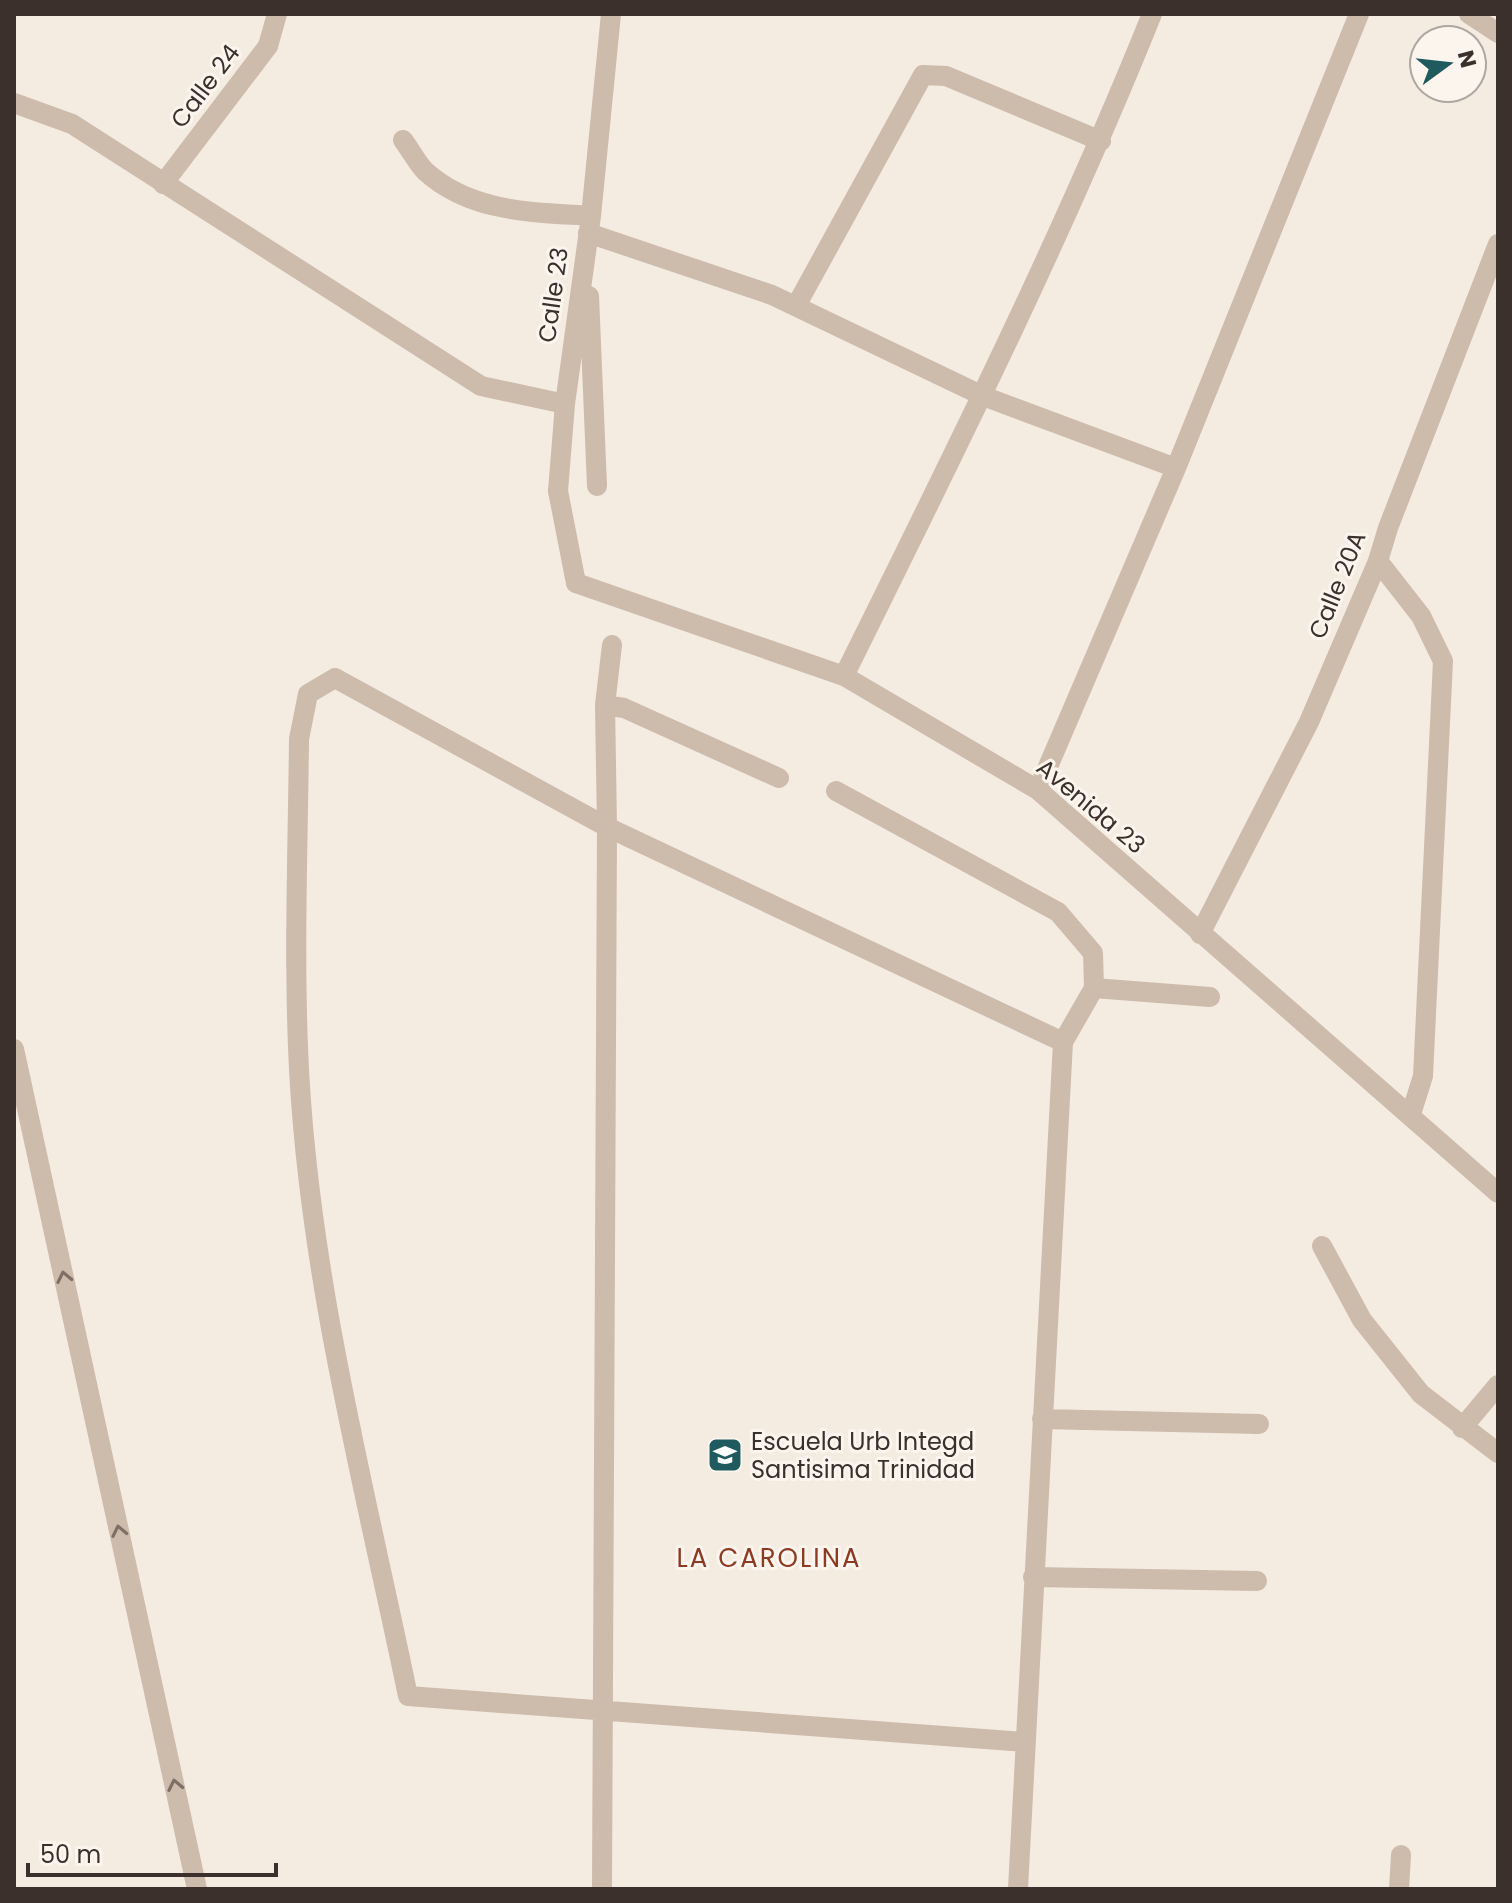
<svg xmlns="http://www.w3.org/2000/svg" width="1512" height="1903" font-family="Poppins,sans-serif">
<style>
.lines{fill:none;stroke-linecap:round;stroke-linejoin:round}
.pedestrian{stroke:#cdbbac;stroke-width:20}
.minor{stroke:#cdbbac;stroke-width:20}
.oneway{stroke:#7d6f65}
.labels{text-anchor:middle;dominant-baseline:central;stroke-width:6;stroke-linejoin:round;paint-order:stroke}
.street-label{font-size:24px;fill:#3b302b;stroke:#fbf5ee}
.poi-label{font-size:24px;fill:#3b302b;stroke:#fbf5ee;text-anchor:start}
.neighbourhood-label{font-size:26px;letter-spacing:2px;fill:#8c3b22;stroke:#fbf5ee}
</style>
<rect width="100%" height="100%" fill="#f4ebe1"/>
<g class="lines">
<path class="pedestrian" d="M 163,184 L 268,46
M 558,491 L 576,583"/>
<path class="minor" d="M 1469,14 L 1498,33
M 268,46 L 277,14
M 14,103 L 72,124 L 481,386 L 565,404
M 403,140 C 410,149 417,163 425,171 C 471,213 533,212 591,216
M 588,233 L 772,295 L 983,396 L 1176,468
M 589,296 L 597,486
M 796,306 L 923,75 L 946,76 L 1101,141
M 558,491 L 565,404 L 591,216 L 611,14
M 1378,561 L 1421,616 L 1443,661 L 1423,1076 L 1411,1114
M 576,583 L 844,676 L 1038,790 L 1498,1193
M 844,676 C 952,458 1061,240 1152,14
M 605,705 L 624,708 L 779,778
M 1038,790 L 1176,468 L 1359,14
M 836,791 L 1058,912 L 1093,953 L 1094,988 L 1063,1042 L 1018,1889
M 1200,934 L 1309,722 L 1378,561 L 1388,528 L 1498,244
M 1094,988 L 1210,997
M 14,1049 L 197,1889
M 1322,1246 L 1362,1320 L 1421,1394 L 1498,1453
M 1042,1419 L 1259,1424
M 1462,1428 L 1498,1385
M 1033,1577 L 1257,1581
M 1024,1742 L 408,1696 C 364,1483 306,1266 298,1047 C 294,945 298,841 299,739 L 308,694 L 335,678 L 607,827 L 1063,1042
M 602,1889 L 607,827 L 605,705 L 612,645
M 1399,1889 L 1401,1855"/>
</g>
<defs><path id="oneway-chevron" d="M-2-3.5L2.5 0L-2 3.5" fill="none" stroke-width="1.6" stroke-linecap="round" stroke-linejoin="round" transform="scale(2)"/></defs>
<g class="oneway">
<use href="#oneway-chevron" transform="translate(64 1277) rotate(-102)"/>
<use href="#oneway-chevron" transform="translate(119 1531) rotate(-102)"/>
<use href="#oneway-chevron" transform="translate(175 1785) rotate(-102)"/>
</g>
<defs>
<symbol id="school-square" viewBox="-11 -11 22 22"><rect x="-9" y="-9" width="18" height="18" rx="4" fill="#1f5a5e" stroke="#fbf5ee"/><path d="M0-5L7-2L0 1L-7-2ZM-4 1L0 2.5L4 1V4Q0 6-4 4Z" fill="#fff"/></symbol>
</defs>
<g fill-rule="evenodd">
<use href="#school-square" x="705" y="1435" width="40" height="40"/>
</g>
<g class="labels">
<g class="street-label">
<text transform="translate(205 86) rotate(-53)">Calle 24</text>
<text transform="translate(553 295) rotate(-82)">Calle 23</text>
<text transform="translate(1337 585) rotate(-68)">Calle 20A</text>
<text transform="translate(1091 806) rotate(40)">Avenida 23</text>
</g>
<g class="poi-label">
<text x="751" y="1441">Escuela Urb Integd<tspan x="751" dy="28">Santisima Trinidad</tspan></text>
</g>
<g class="neighbourhood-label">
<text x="769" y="1558">LA CAROLINA</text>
</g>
</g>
<rect width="1512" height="1903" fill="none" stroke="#3b302b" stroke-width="32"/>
<g transform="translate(1448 64) rotate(75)"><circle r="38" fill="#fbf5ee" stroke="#aea6a0" stroke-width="2"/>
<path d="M0-6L14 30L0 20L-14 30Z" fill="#1f5a5e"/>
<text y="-12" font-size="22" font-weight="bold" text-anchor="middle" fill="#3b302b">N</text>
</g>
<path d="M28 1863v12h248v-12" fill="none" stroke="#3b302b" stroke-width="4"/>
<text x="40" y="1863" font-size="24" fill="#3b302b" stroke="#fbf5ee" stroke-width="6" paint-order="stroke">50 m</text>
</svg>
